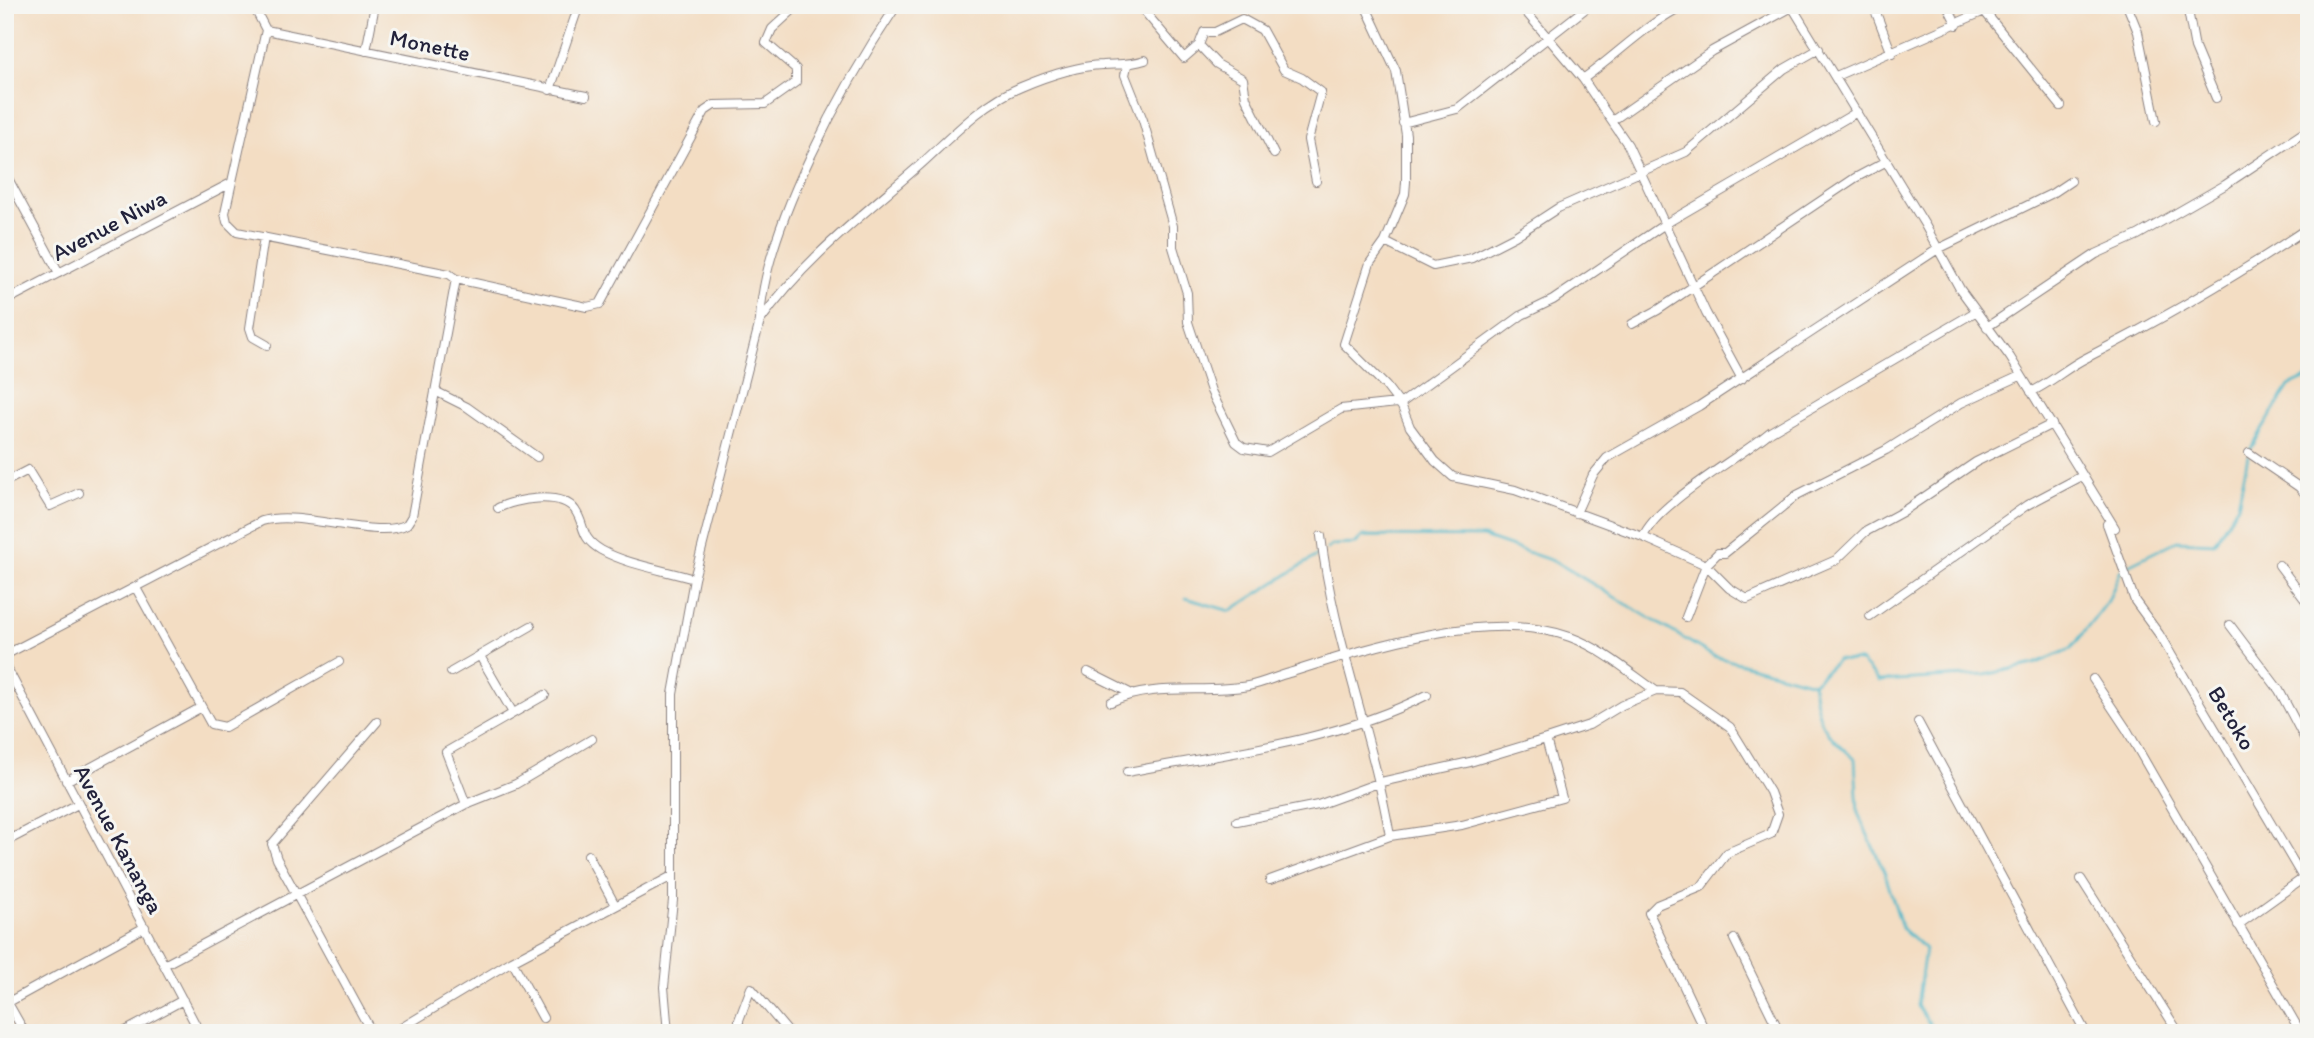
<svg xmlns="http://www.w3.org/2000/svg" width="2314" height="1038" font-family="Itim,sans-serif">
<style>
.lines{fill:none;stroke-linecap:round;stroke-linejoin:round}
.stream{stroke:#4db8ca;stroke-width:2.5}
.street-casing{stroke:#8a807f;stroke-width:10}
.street{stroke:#fff;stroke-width:8}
.labels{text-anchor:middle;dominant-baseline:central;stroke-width:6;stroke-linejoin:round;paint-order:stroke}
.street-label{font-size:23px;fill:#22223b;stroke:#f6f6f2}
</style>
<rect width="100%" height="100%" fill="#f6f6f2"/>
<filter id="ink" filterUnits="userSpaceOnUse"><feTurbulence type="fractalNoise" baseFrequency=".0143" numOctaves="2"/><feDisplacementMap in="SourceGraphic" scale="14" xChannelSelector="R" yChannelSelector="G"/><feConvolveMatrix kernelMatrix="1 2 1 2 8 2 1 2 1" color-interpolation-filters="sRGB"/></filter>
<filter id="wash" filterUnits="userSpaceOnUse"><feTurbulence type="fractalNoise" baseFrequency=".00686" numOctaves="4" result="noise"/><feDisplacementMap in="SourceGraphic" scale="28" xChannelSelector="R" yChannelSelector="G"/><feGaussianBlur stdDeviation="1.57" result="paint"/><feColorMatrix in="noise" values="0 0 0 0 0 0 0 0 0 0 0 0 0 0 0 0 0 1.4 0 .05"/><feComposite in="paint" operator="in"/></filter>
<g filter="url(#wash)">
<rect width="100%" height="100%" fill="#f3ddc3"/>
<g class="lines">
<path class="stream" d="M 2250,450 L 2289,386 L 2309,377
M 1327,549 L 1333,545 L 1355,544 L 1363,536 L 1483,537 L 1556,562 L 1713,656 L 1813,683
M 2126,566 L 2177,541 L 2214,543 L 2238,505 L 2248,456
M 1186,598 L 1230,611 L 1321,553
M 1813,683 L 1837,660 L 1860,661 L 1879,681 L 1985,675 L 2034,664 L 2071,649 L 2108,601 L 2121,570
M 1813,683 C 1817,723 1824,733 1855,759 L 1858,813 L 1885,874 L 1902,928 L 1925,949 L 1917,1006 L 1934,1030"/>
</g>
</g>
<g filter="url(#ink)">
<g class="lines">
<defs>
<path id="street" d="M 253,5 L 266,30 L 225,213 L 227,222 L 237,232 L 449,274 L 456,279 L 587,307 L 600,304 L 705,111 L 714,105 L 765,104 L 796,82 L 796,69 L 766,43 L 772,29 L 798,5
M 1139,5 L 1184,58 L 1199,45 L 1217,64 L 1243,79 L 1246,98 L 1274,154
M 1365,5 L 1396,71 L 1406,135 L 1406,182 L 1405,194 L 1385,242 L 1370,263 L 1344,344 L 1386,386 L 1402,407 L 1410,427 L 1435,461 L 1453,477 L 1515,490 L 1643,537 L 1706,565 L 1729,588 L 1747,599 L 1836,560 L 1865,532 L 1902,512 L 1976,462 L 2052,424
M 1520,5 L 1583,79 L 1628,145 L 1706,313 L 1742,379
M 1791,5 L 1925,225 L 1960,289 L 2010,357 L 2115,528 L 2107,524
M 1873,5 L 1892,54
M 1947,5 L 1957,25
M 2127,5 L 2138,32 L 2156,121
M 2187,5 L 2195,48 L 2216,98
M 1985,12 L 2061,106
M 266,30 L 586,96
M 1199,45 L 1204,32 L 1215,32 L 1242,19 L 1262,30 L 1284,70 L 1302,78 L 1321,92 L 1308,140 L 1316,181
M 366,51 L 375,5
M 1127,66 L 1125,75 L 1143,120 L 1173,226 L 1173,247 L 1187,293 L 1188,322 L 1211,391 L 1236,442 L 1244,448 L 1268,452 L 1341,409 L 1397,403
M 1836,76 L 1998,5
M 1583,79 C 1617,55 1647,23 1685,5
M 550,90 L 579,5
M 1612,121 L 1712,51 L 1792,7
M 1403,123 L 1457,109 L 1590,5
M 5,173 L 59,273
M 264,237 L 250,328 L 253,337 L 267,345
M 1385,242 L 1433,266 L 1472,258 L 1515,236 L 1558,208 L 1686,152 L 1784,69 L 1819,49
M 5,301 L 231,183
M 760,321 C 803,260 864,214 920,165 C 951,137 982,103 1021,87 C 1047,76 1076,66 1103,65 C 1119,64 1130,65 1145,60
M 1632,324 L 1658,310 L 1855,178 L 1887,161
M 1987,327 L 2096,254 L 2138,235 L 2225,185 L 2309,129
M 435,391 L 467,407 L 537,457
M 2031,392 C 2052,382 2066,368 2086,358 C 2163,319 2237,276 2309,227
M 1400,404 L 1522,315 L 1553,300 L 1665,224 L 1857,112
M 2249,453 L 2299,487 L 2309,498
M 5,482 L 28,470 L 50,506 L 79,493
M 498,508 C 515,499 561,491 575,510 C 586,526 579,537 601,550 C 628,565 665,570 694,579
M 1576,513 L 1593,475 L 1607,458 L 1699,406 L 1938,249 L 2053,193 L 2071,181
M 2107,524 L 2135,601 L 2159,634 L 2309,888
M 1321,536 C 1332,635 1373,736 1390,836
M 1643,537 C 1657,503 1738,459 1770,432 L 1975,312
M 2279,565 L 2309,605
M 136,588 L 211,724 L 225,727 L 232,723 L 339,662
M 1870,616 L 2027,505 L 2082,476
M 1686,617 L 1706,565 L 1718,553 L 1725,553 L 1797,495 L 1886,450 L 1961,403 L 2020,376
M 2230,625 L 2279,690 L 2309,747
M 5,655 L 262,521 C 302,509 378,541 407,524 L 412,516 L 456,279
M 480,656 L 513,713
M 5,664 L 200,1033
M 451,672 L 531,626
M 1088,672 L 1130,693
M 2093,679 L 2127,730 L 2301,1033
M 1111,702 C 1153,682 1203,694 1248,686 C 1263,683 1275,677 1289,673 C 1370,647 1488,608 1570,637 C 1601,648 1629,672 1656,691
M 1918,722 L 2086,1033
M 1127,772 C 1228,753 1334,742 1427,695
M 66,781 L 200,708
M 466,804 L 446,752 L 545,695
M 1237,821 L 1318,805 L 1381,782 L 1470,762 L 1546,739 L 1589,725 L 1622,705 L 1656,691 L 1680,692 L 1730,727 L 1770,792 L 1778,814 L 1771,834 L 1727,853 L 1701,887 L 1657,905 L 1649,913 L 1706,1033
M 5,842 L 78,804
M 588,855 L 615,905
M 2081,879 L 2179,1033
M 1270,880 L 1390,836 L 1462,825 L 1562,798 L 1546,739
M 2238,925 L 2309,874
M 1734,939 L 1780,1033
M 512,961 L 543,1018
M 164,965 L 466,804 L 516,784 L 592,739
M 8,1003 L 25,1033
M 5,1004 L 145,927
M 122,1033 L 183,1000
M 372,1033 L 277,859 L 272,844 L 377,722
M 393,1033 L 512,961 L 672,876
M 668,1033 L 664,987 L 673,900 L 673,694 L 694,579 L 760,321 C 763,229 845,82 897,5
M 739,1033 L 739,1020 L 751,988 L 789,1033"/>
</defs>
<use href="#street" class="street-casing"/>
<use href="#street" class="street"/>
</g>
</g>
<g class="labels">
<g class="street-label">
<text transform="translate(430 45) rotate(12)">Monette</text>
<text transform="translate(109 225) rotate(-28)">Avenue Niwa</text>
<text transform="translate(2232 718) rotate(59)">Betoko</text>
<text transform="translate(119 839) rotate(62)">Avenue Kananga</text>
</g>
</g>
<rect width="2314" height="1038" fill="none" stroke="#f6f6f2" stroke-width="28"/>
</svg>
